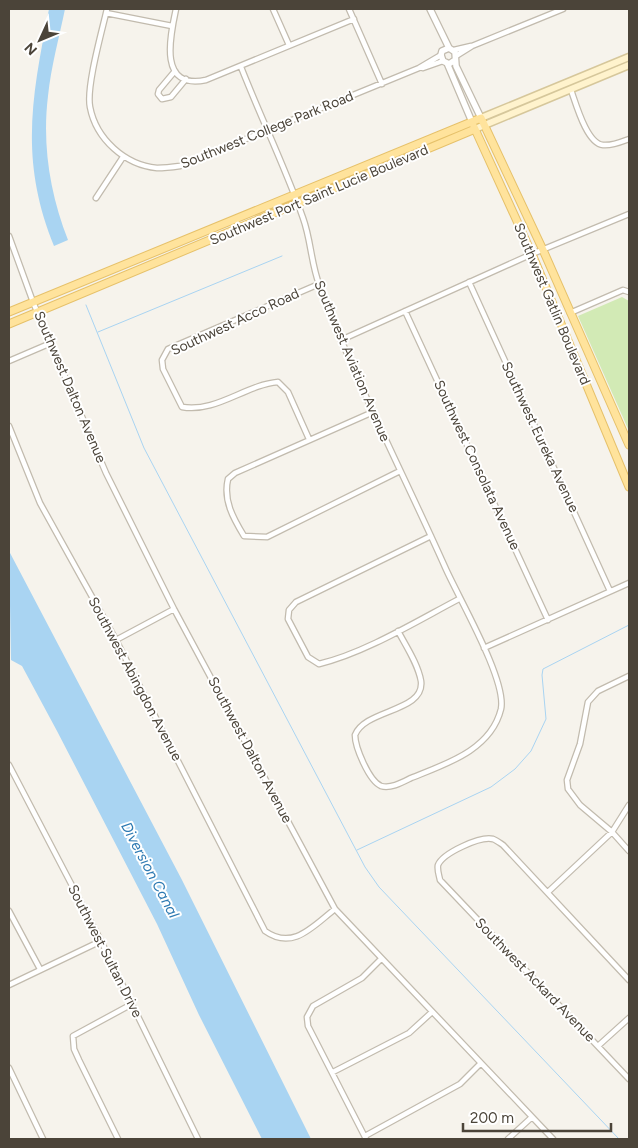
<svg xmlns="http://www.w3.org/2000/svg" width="638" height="1148" font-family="Figtree,sans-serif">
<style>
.green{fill:#d2eab5}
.water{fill:#a9d4f2}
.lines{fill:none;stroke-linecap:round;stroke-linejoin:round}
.stream{stroke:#a9d4f2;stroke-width:1}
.minor-casing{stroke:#c2bbae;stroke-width:7}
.tertiary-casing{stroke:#c2bbae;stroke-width:8}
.secondary-casing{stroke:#d6c79b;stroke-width:9}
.primary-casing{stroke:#e6c16a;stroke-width:9}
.minor{stroke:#fff;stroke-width:4.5}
.tertiary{stroke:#fff;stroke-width:5.5}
.secondary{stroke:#fff3cd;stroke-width:6}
.primary{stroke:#ffe39c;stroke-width:7}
.labels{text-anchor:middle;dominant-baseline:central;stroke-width:4;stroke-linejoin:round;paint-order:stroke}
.street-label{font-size:14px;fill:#4b4439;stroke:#fff}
.water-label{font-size:15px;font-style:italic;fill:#2e7ab2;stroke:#fff}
</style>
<rect width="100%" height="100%" fill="#f6f3ec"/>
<path class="green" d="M 622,297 L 629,301 L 629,431 L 578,316 Z"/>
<path class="water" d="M 49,9 L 65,9 C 59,38 51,67 48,96 C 42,145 50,194 68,240 L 54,246 C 19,160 32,96 49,9 Z
M 9,551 L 182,880 L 311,1139 L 262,1139 L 199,1015 L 157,924 L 57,731 L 22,666 L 11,660 Z"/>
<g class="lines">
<path class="stream" d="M 86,305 L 144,448 L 365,867 L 379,887 L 619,1139
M 98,332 L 282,256
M 357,850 L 491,787 L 515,769 L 531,751 L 546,719 L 542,675 L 543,669 L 629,625"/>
<defs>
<path id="minor" d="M 107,9 C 102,31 86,87 90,107 C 96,139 125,165 157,168 C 164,168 173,167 180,166 L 419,68 L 441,55
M 176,9 C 170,37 158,90 206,80 L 354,19
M 273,9 L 289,45
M 349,9 L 382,84
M 106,13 L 172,26
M 454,50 L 471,46
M 456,56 L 472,46 L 563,9
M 241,67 C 261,118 285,167 303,218 C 311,240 311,263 319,284 C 355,381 403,473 445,567 C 458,597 507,680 501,709 C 491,750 446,764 411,778 C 403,782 391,789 381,786 C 369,781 355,747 355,735 C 365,709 425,712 421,681 C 418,664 406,646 398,631
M 423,68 L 443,61
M 175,71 L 159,90 L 158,94 L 162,99 L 171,97 L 186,79
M 571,90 C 576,104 587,144 603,145 C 612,146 621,142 629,139
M 96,198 L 123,157
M 9,236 L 33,302 L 106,473 L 174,609 L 335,909 L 553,1139
M 469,282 L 610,591
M 405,311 L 548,620
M 570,313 L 623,290 L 629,292
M 341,340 L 532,254 L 629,214
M 9,361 L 51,343
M 373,412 L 235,473 L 228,479 C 223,500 233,518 244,536 L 267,537 L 400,471
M 9,426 L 40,503 L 116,640 L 265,931 C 293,951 313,926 335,909
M 309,439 L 288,392 L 278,382 C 245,385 216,413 182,407 L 163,369 L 162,360 L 168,349 L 319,284
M 431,536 L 296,602 L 289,610 L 288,619 L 308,657 L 319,664 C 365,653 417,621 459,599
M 116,640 L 174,609
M 484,648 L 629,583
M 629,676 L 598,691 L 588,702 L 580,744 L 567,780 L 568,789 L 580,805 L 612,832 L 629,851
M 9,765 L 101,941 L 198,1139
M 548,892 L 612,832 L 629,805
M 9,911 L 40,969
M 629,980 L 503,845 C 500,843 496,840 493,839 C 480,836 443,853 438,865 C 437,870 439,875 440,880 L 629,1079
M 9,985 L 101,941
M 598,1046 L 629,1018
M 9,1068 L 43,1139
M 333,1072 L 409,1033 L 432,1012
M 365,1136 L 460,1084 L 480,1064
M 118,1139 L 79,1060 L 74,1049 L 73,1036 L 132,1004
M 366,1139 L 308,1026 L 307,1017 L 313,1006 L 362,978 L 381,959
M 508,1139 L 532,1117"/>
<path id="tertiary" d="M 430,9 L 449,48
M 455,60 L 449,64 L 443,61 L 441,55 L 442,51 L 449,48 L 455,52 L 456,66 L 481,118
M 447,63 L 472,122"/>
<path id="secondary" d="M 481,118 L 629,57
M 475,129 L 629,65"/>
<path id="primary" d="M 474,127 L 532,254 L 629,487
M 9,312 L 481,118 L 543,250 L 629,445
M 9,324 L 475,129"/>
</defs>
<use href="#minor" class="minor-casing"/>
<use href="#tertiary" class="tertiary-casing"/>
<use href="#secondary" class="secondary-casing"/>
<use href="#primary" class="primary-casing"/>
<use href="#minor" class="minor"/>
<use href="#tertiary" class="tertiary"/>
<use href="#secondary" class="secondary"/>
<use href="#primary" class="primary"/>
</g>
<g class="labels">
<g class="street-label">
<text transform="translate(267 130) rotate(-22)">Southwest College Park Road</text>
<text transform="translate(319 195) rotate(-23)">Southwest Port Saint Lucie Boulevard</text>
<text transform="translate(552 304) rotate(67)">Southwest Gatlin Boulevard</text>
<text transform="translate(235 322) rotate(-25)">Southwest Acco Road</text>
<text transform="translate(352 361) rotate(67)">Southwest Aviation Avenue</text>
<text transform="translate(70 387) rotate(67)">Southwest Dalton Avenue</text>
<text transform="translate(540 437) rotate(65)">Southwest Eureka Avenue</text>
<text transform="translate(477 465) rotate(65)">Southwest Consolata Avenue</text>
<text transform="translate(135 679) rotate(62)">Southwest Abingdon Avenue</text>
<text transform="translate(250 750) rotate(62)">Southwest Dalton Avenue</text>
<text transform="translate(105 951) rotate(63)">Southwest Sultan Drive</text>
<text transform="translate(535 980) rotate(46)">Southwest Ackard Avenue</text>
</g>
<g class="water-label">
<text transform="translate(150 870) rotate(62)">Diversion Canal</text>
</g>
</g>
<rect width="638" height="1148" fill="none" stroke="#4b4439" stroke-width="20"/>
<g transform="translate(40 40) rotate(226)" stroke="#ffffff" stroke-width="4" paint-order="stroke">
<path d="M0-4L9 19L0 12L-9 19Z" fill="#4b4439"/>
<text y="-8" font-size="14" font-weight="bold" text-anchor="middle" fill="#4b4439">N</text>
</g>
<path d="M463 1123v8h148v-8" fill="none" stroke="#4b4439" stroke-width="2.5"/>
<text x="470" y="1123" font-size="15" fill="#4b4439" stroke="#ffffff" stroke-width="4" paint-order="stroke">200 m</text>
</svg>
